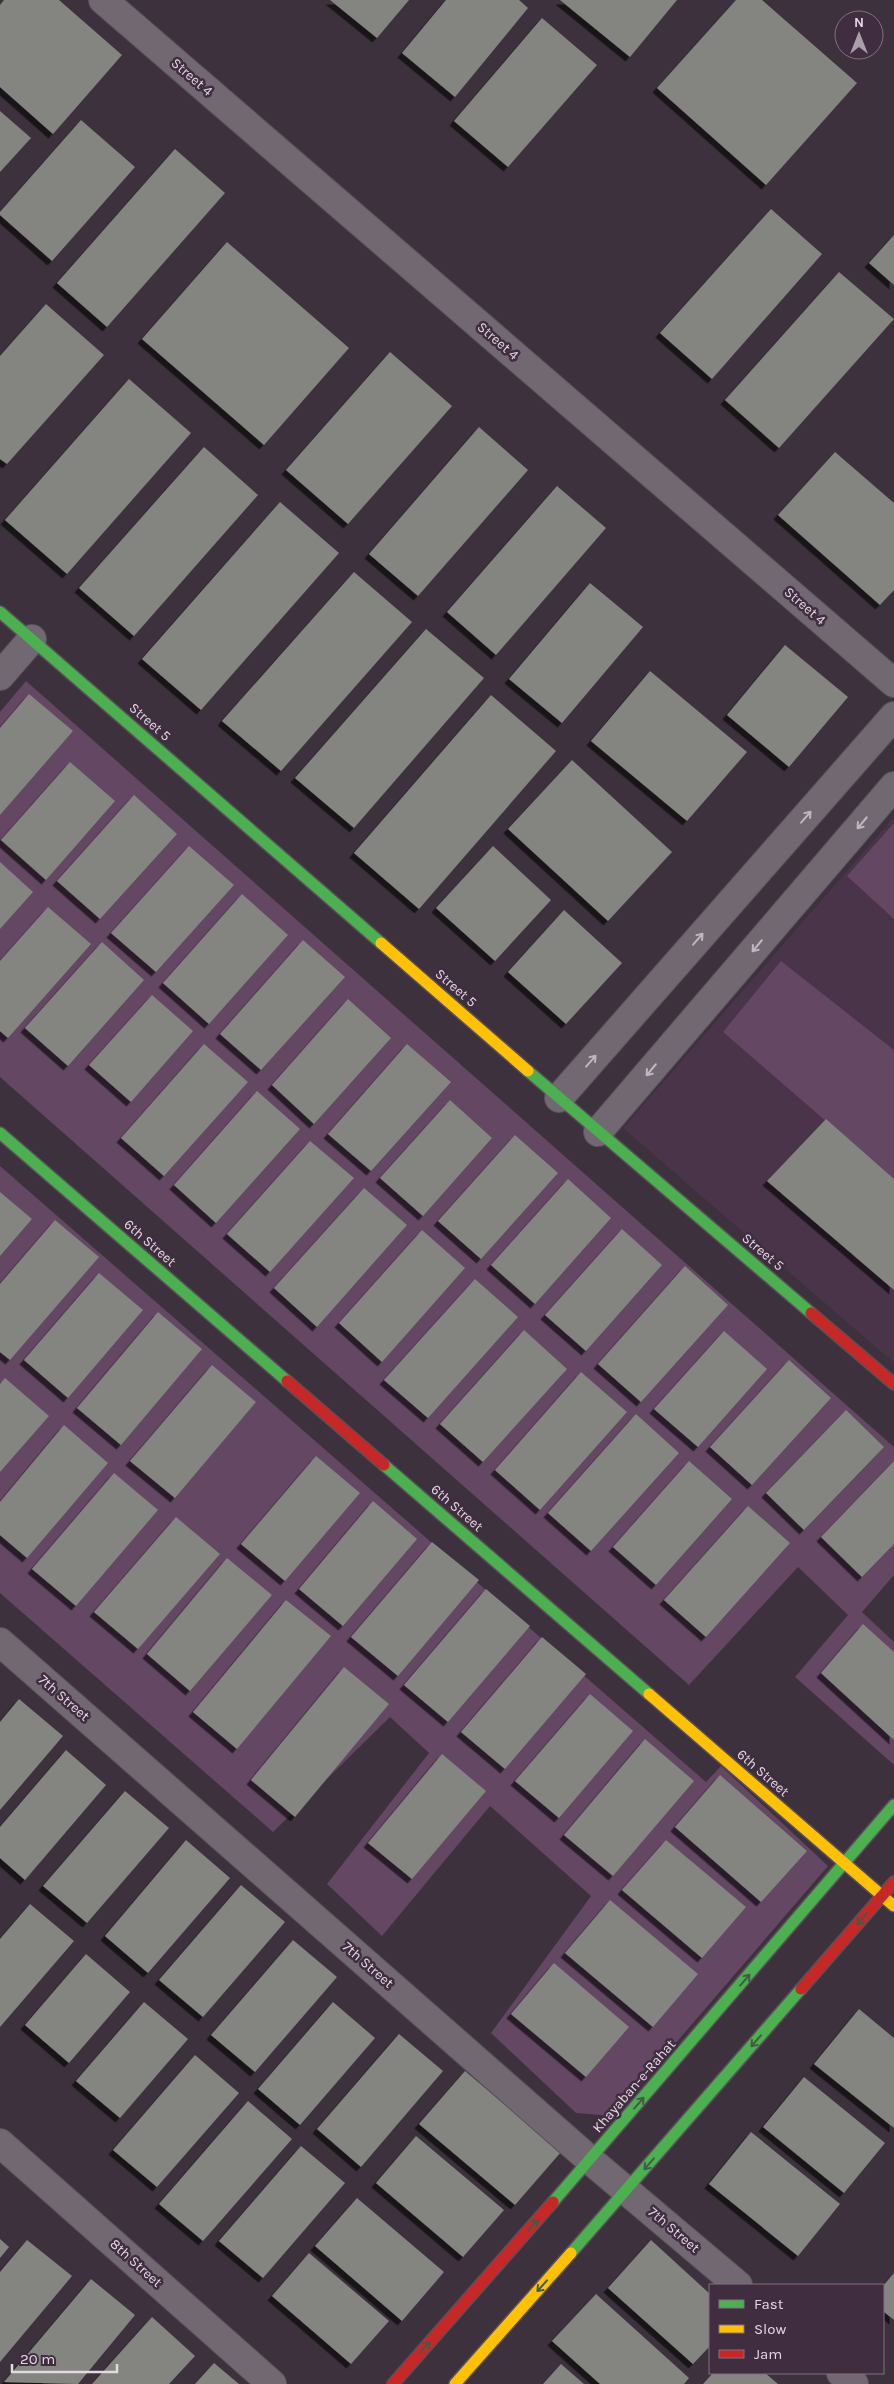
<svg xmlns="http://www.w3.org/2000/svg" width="894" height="2384" font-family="Karla,sans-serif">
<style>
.built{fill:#4a344a}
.green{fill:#634763}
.building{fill:#848480;filter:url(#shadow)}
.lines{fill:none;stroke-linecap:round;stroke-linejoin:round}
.street-casing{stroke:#595059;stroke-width:30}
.fast-casing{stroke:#595059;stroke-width:14}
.slow-casing{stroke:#595059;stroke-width:14}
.jam-casing{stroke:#595059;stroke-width:14}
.street{stroke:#716871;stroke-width:28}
.fast{stroke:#4caf50;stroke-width:11}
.slow{stroke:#ffc107;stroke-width:11}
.jam{stroke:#c62828;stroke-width:11}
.oneway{stroke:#c2b6c1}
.oneway2{stroke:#445a46}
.labels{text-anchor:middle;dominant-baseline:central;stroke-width:5;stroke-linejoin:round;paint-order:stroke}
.street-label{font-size:14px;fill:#e4d8e3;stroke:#402d40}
</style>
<defs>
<filter id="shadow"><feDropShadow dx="-4.5" dy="4.5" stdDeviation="0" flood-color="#0009"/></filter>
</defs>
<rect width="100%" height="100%" fill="#3c313c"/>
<path class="built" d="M 894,817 L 894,1363 L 623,1128 Z"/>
<path class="green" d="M 26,681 L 894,1447 L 894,1575 L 862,1612 L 894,1642 L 894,1765 L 795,1677 L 848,1615 L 798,1567 L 689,1685 L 0,1077 L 0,712 Z
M 894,823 L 894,919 L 847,876 Z
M 781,961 L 894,1050 L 894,1180 L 723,1032 Z
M 0,1166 L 706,1782 L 721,1766 L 828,1866 L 613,2116 L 576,2113 L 491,2033 L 591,1896 L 490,1806 L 382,1936 L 327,1884 L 429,1753 L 390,1717 L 273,1832 L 0,1593 Z"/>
<path class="building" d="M 4,0 L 59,0 L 122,55 L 53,134 L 0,87 L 0,5 Z
M 330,0 L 409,0 L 377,38 Z
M 446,0 L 519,0 L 528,8 L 455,97 L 402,53 Z
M 560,0 L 677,0 L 630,57 Z
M 736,0 L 762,0 L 857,83 L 766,185 L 657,88 Z
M 542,18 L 597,65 L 508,167 L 454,121 Z
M 0,111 L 31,138 L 0,172 Z
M 81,120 L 135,167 L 52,261 L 0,215 L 0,212 Z
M 175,149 L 225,193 L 107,327 L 57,283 Z
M 771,209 L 822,254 L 712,379 L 660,333 Z
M 894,235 L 894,285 L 869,263 Z
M 227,242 L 349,348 L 264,445 L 142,339 Z
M 839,272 L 894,319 L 779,448 L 725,400 Z
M 46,304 L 104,355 L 7,464 L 0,459 L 0,356 Z
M 390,352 L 452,406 L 348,524 L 286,470 Z
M 129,379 L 191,433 L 67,574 L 5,520 Z
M 479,427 L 528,470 L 418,596 L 369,554 Z
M 204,447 L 258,495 L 134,636 L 79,588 Z
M 835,452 L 894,503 L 894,590 L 880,605 L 778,515 Z
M 557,486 L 606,528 L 496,655 L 447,612 Z
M 280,502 L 339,553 L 201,710 L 142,659 Z
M 354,572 L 412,622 L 281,771 L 222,721 Z
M 590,583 L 643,627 L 562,723 L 509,679 Z
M 426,629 L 484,678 L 354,828 L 295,778 Z
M 785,645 L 848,697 L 789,767 L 727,715 Z
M 650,671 L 747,752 L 687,821 L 591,741 Z
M 29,694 L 73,731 L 0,815 L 0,728 Z
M 491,695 L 556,751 L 419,909 L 354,853 Z
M 572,760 L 672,852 L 608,921 L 508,829 Z
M 70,762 L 115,801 L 46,880 L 1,840 Z
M 134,795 L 177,834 L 100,919 L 57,881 Z
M 189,846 L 234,885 L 156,972 L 111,933 Z
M 493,846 L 551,900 L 495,961 L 436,908 Z
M 0,862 L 33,892 L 0,929 Z
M 242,894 L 288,935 L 209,1024 L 163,983 Z
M 48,907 L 91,944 L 8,1038 L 0,1031 L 0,961 Z
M 564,910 L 622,963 L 566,1024 L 508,972 Z
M 303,940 L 345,977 L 261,1070 L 220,1034 Z
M 102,942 L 144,980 L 68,1066 L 25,1028 Z
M 152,995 L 193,1031 L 131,1102 L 89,1065 Z
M 348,999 L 391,1038 L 314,1124 L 272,1085 Z
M 204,1044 L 248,1082 L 164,1176 L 121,1138 Z
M 407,1044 L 451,1082 L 371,1171 L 328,1134 Z
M 257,1091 L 300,1129 L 216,1223 L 174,1185 Z
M 450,1100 L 492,1138 L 423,1216 L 380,1178 Z
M 826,1119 L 894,1179 L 894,1290 L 767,1181 Z
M 515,1135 L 558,1173 L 481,1259 L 438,1221 Z
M 310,1141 L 354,1178 L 270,1272 L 227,1234 Z
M 568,1179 L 611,1218 L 535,1304 L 491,1265 Z
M 364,1188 L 407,1225 L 317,1327 L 274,1288 Z
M 0,1192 L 32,1219 L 0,1256 Z
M 55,1220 L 99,1257 L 10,1360 L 0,1352 L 0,1284 Z
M 622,1229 L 662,1265 L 586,1351 L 545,1315 Z
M 422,1230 L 465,1268 L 382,1362 L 339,1323 Z
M 685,1266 L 728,1305 L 641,1402 L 598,1364 Z
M 99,1273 L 143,1310 L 68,1398 L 24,1360 Z
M 475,1279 L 518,1317 L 428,1418 L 384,1380 Z
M 158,1312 L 202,1349 L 121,1445 L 77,1408 Z
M 524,1330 L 567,1369 L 483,1462 L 440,1424 Z
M 724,1331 L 767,1369 L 698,1447 L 654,1409 Z
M 789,1360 L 831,1398 L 752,1485 L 710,1447 Z
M 212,1365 L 256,1402 L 175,1498 L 130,1461 Z
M 581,1372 L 627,1412 L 540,1510 L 495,1470 Z
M 5,1378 L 49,1416 L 0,1472 L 0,1384 Z
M 846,1410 L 884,1447 L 804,1530 L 766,1493 Z
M 636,1414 L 679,1453 L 591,1551 L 548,1513 Z
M 64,1425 L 108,1463 L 27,1558 L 0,1535 L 0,1502 Z
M 316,1456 L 360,1493 L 285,1581 L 241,1544 Z
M 689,1461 L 732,1499 L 656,1585 L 613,1547 Z
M 894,1461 L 894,1544 L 862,1577 L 821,1537 Z
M 114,1473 L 158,1510 L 76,1606 L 32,1569 Z
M 373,1501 L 417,1539 L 343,1626 L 299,1589 Z
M 748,1506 L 790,1543 L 706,1637 L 664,1600 Z
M 176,1517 L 220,1554 L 138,1649 L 94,1612 Z
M 432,1542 L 479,1580 L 398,1676 L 351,1637 Z
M 227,1558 L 272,1595 L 190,1691 L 147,1654 Z
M 486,1589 L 530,1626 L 448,1722 L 404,1685 Z
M 286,1600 L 331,1636 L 237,1749 L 193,1712 Z
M 863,1624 L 894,1652 L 894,1740 L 821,1673 Z
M 542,1637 L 586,1674 L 505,1769 L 461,1732 Z
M 344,1667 L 389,1704 L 295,1817 L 251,1780 Z
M 590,1694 L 633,1731 L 559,1818 L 515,1781 Z
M 19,1699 L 63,1736 L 0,1810 L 0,1722 Z
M 645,1739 L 694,1781 L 613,1876 L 564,1835 Z
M 66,1750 L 106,1785 L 25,1880 L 0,1858 L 0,1827 Z
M 442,1754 L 486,1791 L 412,1879 L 368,1843 Z
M 720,1775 L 807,1851 L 761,1902 L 675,1827 Z
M 125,1791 L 169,1828 L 87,1923 L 43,1886 Z
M 186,1840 L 230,1878 L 148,1973 L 105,1936 Z
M 666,1840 L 746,1907 L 702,1958 L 622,1890 Z
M 241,1885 L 285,1922 L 203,2017 L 159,1980 Z
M 610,1900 L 698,1974 L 653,2027 L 565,1953 Z
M 30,1904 L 74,1941 L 0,2027 L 0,1939 Z
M 293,1940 L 337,1977 L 255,2072 L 211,2035 Z
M 86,1954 L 130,1992 L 69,2063 L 25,2025 Z
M 554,1963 L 629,2027 L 586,2077 L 511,2014 Z
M 144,2002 L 188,2039 L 120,2118 L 76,2081 Z
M 333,2002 L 375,2038 L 300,2125 L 258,2089 Z
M 859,2009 L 894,2038 L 894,2128 L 814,2064 Z
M 399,2034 L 443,2071 L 361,2167 L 317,2129 Z
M 195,2055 L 239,2093 L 157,2187 L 113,2150 Z
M 465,2071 L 561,2152 L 515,2205 L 419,2124 Z
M 804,2077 L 885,2143 L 844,2193 L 763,2127 Z
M 248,2101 L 292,2139 L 203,2241 L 159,2204 Z
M 751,2132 L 840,2204 L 798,2256 L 709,2184 Z
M 416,2136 L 504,2210 L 463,2257 L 376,2183 Z
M 301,2146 L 345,2183 L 263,2278 L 219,2241 Z
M 357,2198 L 444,2272 L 402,2321 L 315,2246 Z
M 0,2239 L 9,2247 L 0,2258 Z
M 27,2240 L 72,2276 L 0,2362 L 0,2272 Z
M 651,2240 L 710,2294 L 710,2346 L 693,2364 L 608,2288 Z
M 309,2253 L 389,2321 L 351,2364 L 272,2296 Z
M 894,2273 L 894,2320 L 883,2311 L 883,2286 Z
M 91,2279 L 135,2315 L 78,2384 L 4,2382 Z
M 596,2294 L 689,2378 L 684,2384 L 600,2384 L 552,2341 Z
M 152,2317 L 195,2356 L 169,2384 L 92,2384 Z
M 214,2363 L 239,2384 L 195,2384 Z
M 561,2364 L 584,2384 L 543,2384 Z
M 713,2373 L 765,2373 L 778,2384 L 703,2384 Z"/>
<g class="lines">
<defs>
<path id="street" d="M 103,0 L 894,683
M 0,676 L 32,639
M 559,1098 L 894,716
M 598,1132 L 894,786
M 0,1642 L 590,2160 L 738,2285
M 0,2143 L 272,2384
M 841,2373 L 854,2384"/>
<path id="fast" d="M 0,612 L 381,943
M 528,1071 L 811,1313
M 0,1133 L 287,1381
M 384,1465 L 649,1694
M 553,2202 L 894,1805
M 571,2253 L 801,1989"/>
<path id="slow" d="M 381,943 L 528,1071
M 649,1694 L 894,1906
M 455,2384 L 571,2253"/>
<path id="jam" d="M 811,1313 L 894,1384
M 287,1381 L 384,1465
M 801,1989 L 894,1882
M 393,2384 L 553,2202"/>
</defs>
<use href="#street" class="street-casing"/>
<use href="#fast" class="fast-casing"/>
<use href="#slow" class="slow-casing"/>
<use href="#jam" class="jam-casing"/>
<use href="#street" class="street"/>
<use href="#fast" class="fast"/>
<use href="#slow" class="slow"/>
<use href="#jam" class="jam"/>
</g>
<defs><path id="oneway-shaft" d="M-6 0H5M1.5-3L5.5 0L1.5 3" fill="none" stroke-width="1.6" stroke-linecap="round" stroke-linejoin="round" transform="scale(1.25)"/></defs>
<g class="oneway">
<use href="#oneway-shaft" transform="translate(806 817) rotate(-49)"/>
<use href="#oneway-shaft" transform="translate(862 823) rotate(130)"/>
<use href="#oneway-shaft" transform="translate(698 939) rotate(-49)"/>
<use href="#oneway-shaft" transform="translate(757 946) rotate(130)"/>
<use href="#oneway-shaft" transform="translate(591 1061) rotate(-49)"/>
<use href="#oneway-shaft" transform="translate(651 1070) rotate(130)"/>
</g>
<g class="oneway2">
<use href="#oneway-shaft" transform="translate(862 1919) rotate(131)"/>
<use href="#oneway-shaft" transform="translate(745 1980) rotate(-49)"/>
<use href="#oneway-shaft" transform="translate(756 2041) rotate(131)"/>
<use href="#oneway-shaft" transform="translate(639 2103) rotate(-49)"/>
<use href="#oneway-shaft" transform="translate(649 2164) rotate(131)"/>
<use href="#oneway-shaft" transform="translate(533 2225) rotate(-49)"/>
<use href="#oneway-shaft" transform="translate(542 2286) rotate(132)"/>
<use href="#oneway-shaft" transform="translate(425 2347) rotate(-49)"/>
</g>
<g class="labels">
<g class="street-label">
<text transform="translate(192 77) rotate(41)">Street 4</text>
<text transform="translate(498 341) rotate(41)">Street 4</text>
<text transform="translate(805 606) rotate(41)">Street 4</text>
<text transform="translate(150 722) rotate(41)">Street 5</text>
<text transform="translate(456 988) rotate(41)">Street 5</text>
<text transform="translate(150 1243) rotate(41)">6th Street</text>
<text transform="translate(763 1252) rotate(40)">Street 5</text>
<text transform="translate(457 1508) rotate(41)">6th Street</text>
<text transform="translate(64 1698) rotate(41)">7th Street</text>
<text transform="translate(763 1773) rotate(41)">6th Street</text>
<text transform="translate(368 1965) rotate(41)">7th Street</text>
<text transform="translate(634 2086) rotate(-49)">Khayaban-e-Rahat</text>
<text transform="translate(674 2230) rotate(40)">7th Street</text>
<text transform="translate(136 2263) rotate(42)">8th Street</text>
</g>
</g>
<rect x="709" y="2284" width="175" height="90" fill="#402d40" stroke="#827181"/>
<rect x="719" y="2300" width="25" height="8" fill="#4caf50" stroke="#827181"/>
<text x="754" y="2309" font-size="15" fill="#e4d8e3">Fast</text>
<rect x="719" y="2325" width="25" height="8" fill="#ffc107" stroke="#827181"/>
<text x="754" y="2334" font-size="15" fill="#e4d8e3">Slow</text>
<rect x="719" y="2350" width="25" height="8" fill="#c62828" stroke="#827181"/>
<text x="754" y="2359" font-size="15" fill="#e4d8e3">Jam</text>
<g transform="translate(859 35)"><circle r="24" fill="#402d40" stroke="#827181"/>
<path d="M0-4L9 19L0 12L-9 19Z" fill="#a99ea9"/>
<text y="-8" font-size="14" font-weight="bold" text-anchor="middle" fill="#e4d8e3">N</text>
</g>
<path d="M12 2364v8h105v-8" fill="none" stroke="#e4d8e3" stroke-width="2.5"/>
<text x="20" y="2364" font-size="15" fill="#e4d8e3" stroke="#402d40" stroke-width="4" paint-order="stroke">20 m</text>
</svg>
